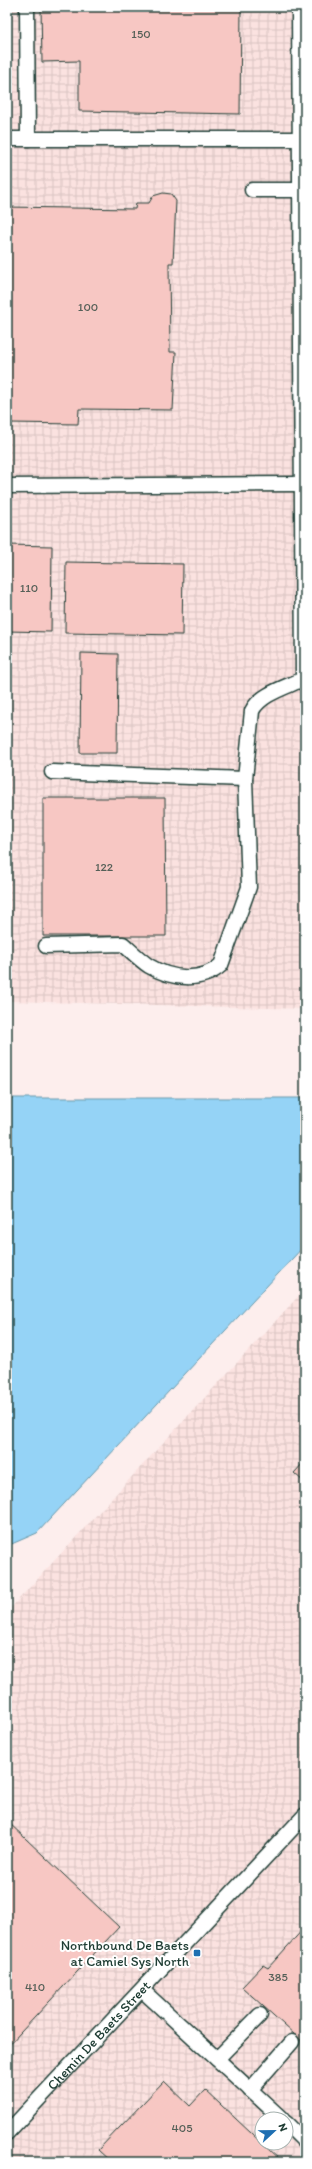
<svg xmlns="http://www.w3.org/2000/svg" width="312" height="2169" font-family="Itim,sans-serif">
<style>
.industrial{fill:url(#industrial-grid);fill-rule:evenodd}
.water{fill:#95d3f6;stroke:#6697a8}
.building{fill:#f7c7c3;stroke:#1f3d34}
.lines{fill:none;stroke-linecap:round;stroke-linejoin:round}
.minor-casing{stroke:#1f3d34;stroke-width:17}
.minor{stroke:#fff;stroke-width:14}
.poi-dot{fill:#1f6fb2;stroke:#fff;stroke-width:1.5}
.labels{text-anchor:middle;dominant-baseline:central;stroke-width:4;stroke-linejoin:round;paint-order:stroke}
.number-label{font-size:12px;fill:#556058}
.poi-label{font-size:14px;fill:#1f3d34;stroke:#fff;text-anchor:end}
.street-label{font-size:14px;fill:#1f3d34;stroke:#fff}
</style>
<defs>
<pattern id="industrial-grid" width="8" height="8" patternUnits="userSpaceOnUse"><rect width="8" height="8" fill="#fbe2e0"/><path d="M0 4h8M4 0v8" fill="none" stroke="#d7c3c1"/></pattern>
</defs>
<rect width="100%" height="100%" fill="#fdeeed"/>
<filter id="ink" filterUnits="userSpaceOnUse"><feTurbulence type="fractalNoise" baseFrequency=".025" numOctaves="2"/><feDisplacementMap in="SourceGraphic" scale="8" xChannelSelector="R" yChannelSelector="G"/><feConvolveMatrix kernelMatrix="1 2 1 2 8 2 1 2 1" color-interpolation-filters="sRGB"/></filter>
<g filter="url(#ink)">
<path class="industrial" d="M 7,7 L 305,7 L 305,1009 L 7,1001 Z
M 305,1289 L 305,2162 L 7,2162 L 7,1612 ZM 262,2119 L 286,2119 L 286,2143 L 262,2143 Z"/>
<path class="water" d="M 7,1098 L 305,1098 L 305,1245 L 37,1533 L 7,1546 Z"/>
<path class="building" d="M 41,7 L 241,7 L 240,114 L 79,111 L 79,61 L 42,62 Z
M 163,193 L 171,194 L 176,201 L 173,263 L 169,263 L 170,352 L 176,352 L 173,410 L 79,409 L 78,424 L 10,423 L 10,408 L 7,408 L 7,207 L 135,209 L 136,203 L 149,203 L 153,196 Z
M 7,545 L 52,546 L 51,632 L 7,631 Z
M 66,562 L 183,564 L 182,635 L 65,633 Z
M 81,653 L 118,654 L 117,753 L 80,753 Z
M 43,798 L 165,798 L 166,936 L 43,936 Z
M 305,1461 L 305,1483 L 294,1473 Z
M 7,1821 L 119,1927 L 7,2047 Z
M 305,1927 L 305,2044 L 242,1987 L 263,1965 L 268,1968 Z
M 164,2081 L 190,2106 L 205,2090 L 282,2162 L 111,2162 L 98,2150 Z"/>
<g class="lines">
<defs>
<g id="minor">
<path d="M 27,7 L 28,139"/>
<path d="M 299,7 L 303,679 L 305,683"/>
<path d="M 7,139 L 300,139"/>
<path d="M 252,190 L 301,190"/>
<path d="M 7,486 L 302,484"/>
<path d="M 52,772 L 245,779"/>
<path d="M 46,946 L 123,944 C 131,951 140,960 149,966 C 171,979 201,983 221,965 L 249,887 L 245,779 L 252,711 C 260,694 287,687 303,679"/>
<path d="M 142,1990 L 282,2119"/>
<path d="M 217,2059 L 260,2015"/>
<path d="M 250,2090 L 292,2042"/>
<path d="M 286,2123 L 305,2142"/>
<path id="s1" d="M 7,2133 L 305,1815"/>
</g>
</defs>
<use href="#minor" class="minor-casing"/>
<use href="#minor" class="minor"/>
</g>
</g>
<rect class="poi-dot" x="193" y="1949" width="8" height="8" rx="2"/>
<g class="labels">
<g class="number-label">
<text x="141" y="34">150</text>
<text x="88" y="307">100</text>
<text x="29" y="588">110</text>
<text x="104" y="867">122</text>
<text x="278" y="1977">385</text>
<text x="35" y="1987">410</text>
<text x="182" y="2128">405</text>
</g>
<g class="poi-label">
<text x="189" y="1945">Northbound De Baets<tspan x="189" dy="16">at Camiel Sys North</tspan></text>
</g>
<g class="street-label">
<text stroke="none"><textPath href="#s1" startOffset="134">Chemin De Baets Street</textPath></text>
</g>
</g>
<rect width="312" height="2169" fill="none" stroke="#fff" stroke-width="24"/>
<rect x="12" y="12" width="288" height="2145" fill="none" stroke="#1f3d34" stroke-width="1.5" filter="url(#ink)"/>
<g transform="translate(274 2131) rotate(68)"><circle r="19" fill="#ffffff" stroke="#a5b1ae"/>
<path d="M0-3L7 15L0 10L-7 15Z" fill="#1f6fb2"/>
<text y="-6" font-size="11" font-weight="bold" text-anchor="middle" fill="#1f3d34">N</text>
</g>
</svg>
